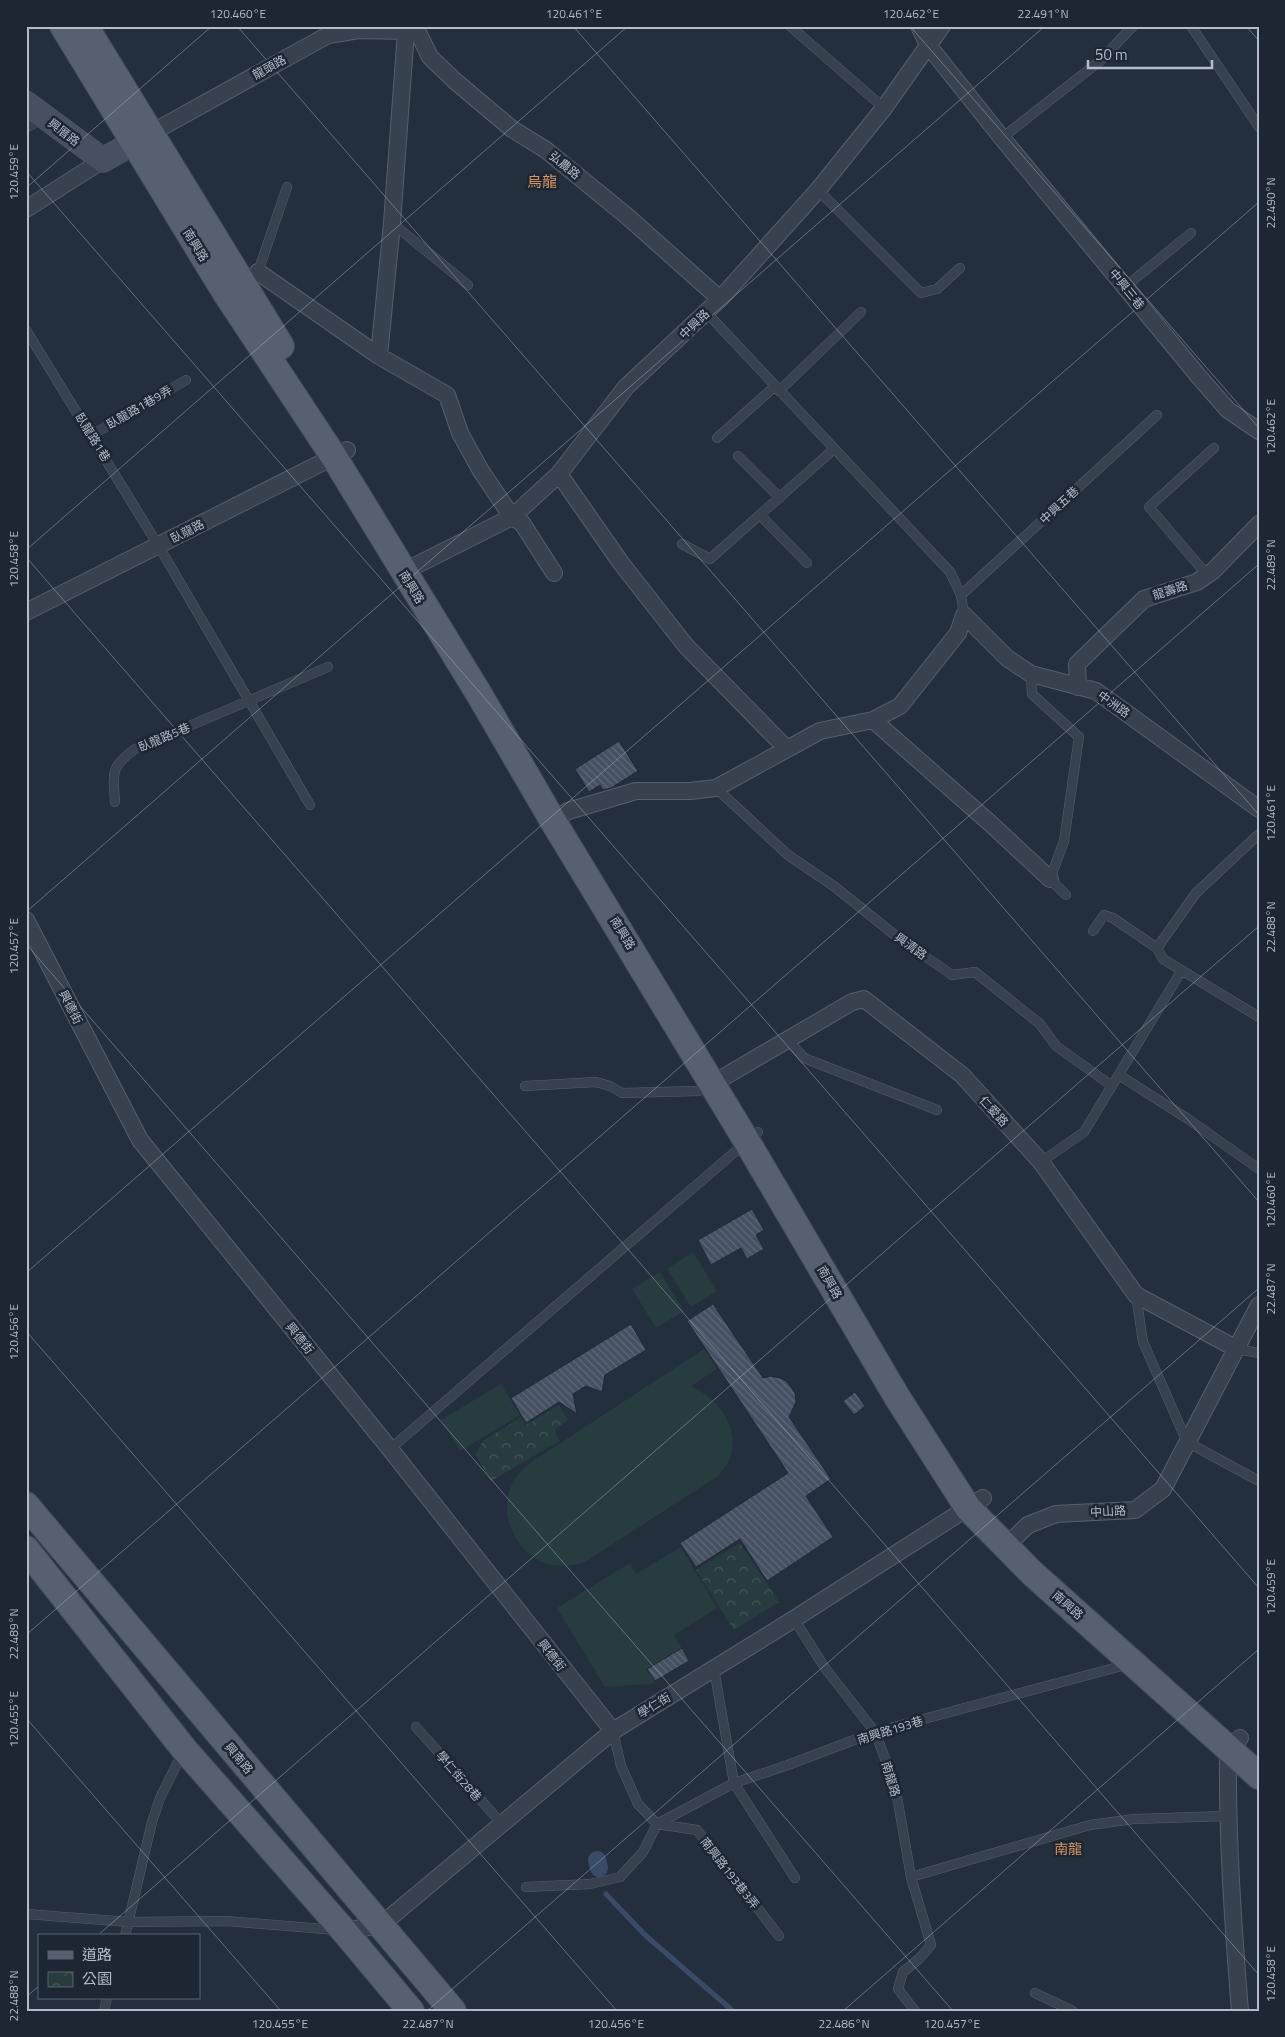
<svg xmlns="http://www.w3.org/2000/svg" width="1285" height="2037" font-family="'Titillium Web','Noto Sans TC',sans-serif">
<style>
.grass{fill:#263c3f}
.park{fill:url(#park-crowns)}
.lines{fill:none;stroke-linecap:round;stroke-linejoin:round}
.stream{stroke:#394c67;stroke-width:5}
.canal{stroke:#394c67;stroke-width:18}
.building{fill:url(#building-back-hatch);stroke:#1f2835}
.lane-casing{stroke:#565f6c;stroke-width:10}
.street-casing{stroke:#565f6c;stroke-width:18}
.secondary-casing{stroke:#565f6c;stroke-width:25}
.primary-casing{stroke:#414a57;stroke-width:28}
.lane{stroke:#38414e;stroke-width:9}
.street{stroke:#38414e;stroke-width:16}
.secondary{stroke:#465061;stroke-width:24}
.primary{stroke:#56606e;stroke-width:26}
.ticks{fill:none;stroke:#b4bcc9;stroke-width:1;stroke-opacity:0.45}
.labels{text-anchor:middle;dominant-baseline:central;stroke-width:5;stroke-linejoin:round;paint-order:stroke}
.street-label{font-size:12px;fill:#b4bcc9;stroke:#1d2633}
.neighbourhood-label{font-size:14px;fill:#d59563;stroke:#1d2633}
.quarter-label{font-size:15px;fill:#d59563;stroke:#1d2633}
.neatline{fill:none;stroke:#b4bcc9;stroke-width:2}
.ticks-label{font-size:12px;text-anchor:middle;fill:#b4bcc9}
</style>
<defs>
<pattern id="park-crowns" width="20" height="18" patternUnits="userSpaceOnUse" patternTransform="scale(1.25)"><rect width="20" height="18" fill="#263c3f"/><path d="M2 6a3 3 0 1 1 6 0M12 15a3 3 0 1 1 6 0" fill="none" stroke="#435659"/></pattern>
<pattern id="building-back-hatch" width="6" height="6" patternUnits="userSpaceOnUse" patternTransform="scale(1.25)"><rect width="6" height="6" fill="#455162"/><path d="M-1 5l2 2M0 0l6 6M5-1l2 2" fill="none" stroke="#5d6877"/></pattern>
</defs>
<rect width="100%" height="100%" fill="#242f3e"/>
<path class="grass" d="M 693,1252 L 717,1291 L 691,1307 L 667,1269 Z
M 660,1272 L 684,1311 L 656,1328 L 632,1289 Z
M 704,1349 L 717,1369 L 691,1386 C 727,1403 749,1444 718,1476 L 585,1562 C 578,1564 570,1566 562,1566 C 523,1566 495,1520 512,1484 C 517,1473 526,1466 536,1459 Z
M 501,1384 L 520,1415 L 460,1451 L 441,1420 Z
M 681,1547 L 717,1608 L 674,1635 L 689,1661 L 651,1684 L 605,1687 L 557,1608 L 630,1563 L 636,1574 Z"/>
<path class="park" d="M 559,1405 L 568,1420 L 555,1429 L 559,1441 L 491,1481 L 475,1454 L 483,1441 L 521,1417 L 526,1425 Z
M 740,1543 L 779,1602 L 734,1630 L 696,1570 Z"/>
<g class="lines">
<path class="stream" d="M 606,1894 L 645,1935 L 733,2011"/>
<path class="canal" d="M 597,1860 L 599,1868"/>
</g>
<path class="building" d="M 619,741 L 638,771 L 611,788 L 603,790 L 600,785 L 589,792 L 575,769 Z
M 752,1209 L 764,1230 L 756,1235 L 764,1249 L 747,1259 L 741,1248 L 711,1265 L 698,1240 Z
M 713,1304 L 763,1378 L 771,1376 L 780,1378 L 786,1381 L 791,1387 L 795,1393 L 796,1402 L 789,1417 L 831,1479 L 806,1496 L 833,1537 L 767,1581 L 740,1539 L 696,1567 L 680,1543 L 788,1473 L 687,1321 Z
M 631,1324 L 646,1350 L 605,1375 L 602,1392 L 586,1386 L 573,1394 L 577,1414 L 559,1402 L 526,1423 L 511,1398 Z
M 855,1392 L 865,1406 L 854,1415 L 843,1401 Z
M 682,1648 L 689,1661 L 655,1681 L 647,1669 Z"/>
<g class="lines">
<defs>
<path id="lane" d="M 790,26 L 884,108
M 1191,26 L 1259,127
M 26,128 L 43,118
M 1002,138 L 1101,60 L 1133,26
M 818,190 L 921,293 L 937,289 L 960,268
M 392,223 L 468,285
M 255,273 L 258,272 L 287,187
M 1125,287 L 1191,233
M 706,312 L 950,572 L 961,595 L 964,615
M 26,330 L 158,545 L 310,805
M 779,391 L 861,312
M 92,435 L 186,380
M 717,438 L 774,387
M 738,456 L 780,498
M 761,516 L 807,563
M 682,544 L 710,559 L 834,449
M 1207,575 L 1149,507 L 1214,448
M 961,595 L 1157,415
M 1031,674 L 1032,694 L 1079,737 L 1064,841 L 1050,879 L 1066,895
M 716,788 L 788,855 L 835,887 L 896,936 L 952,975 L 975,972 L 1040,1024 L 1056,1046 L 1112,1086
M 115,802 C 113,773 110,767 135,749 L 328,667
M 1093,931 L 1104,915 L 1113,918 L 1157,948 L 1163,959 L 1259,1017
M 1157,948 L 1196,893 L 1259,834
M 788,1040 L 804,1058 L 937,1110
M 1119,1075 L 1188,1119 L 1259,1169
M 525,1086 L 596,1082 L 610,1086 L 622,1093 L 699,1091 L 711,1084
M 1041,1162 L 1084,1132 L 1182,970
M 1136,1295 L 1143,1342 L 1187,1442 L 1259,1481
M 1237,1349 L 1259,1353
M 390,1449 L 758,1132
M 794,1619 L 825,1668 L 875,1732 L 895,1785 L 911,1877 L 931,1945 L 919,1959 L 903,1972 L 898,1989 L 915,2011
M 714,1669 L 734,1783 L 795,1878
M 416,1727 L 502,1824
M 613,1731 L 621,1766 L 638,1804 L 657,1824 L 697,1830 L 779,1936
M 911,1877 L 1090,1825 L 1134,1819 L 1227,1816
M 526,1887 L 590,1884 L 620,1877 L 643,1852 L 657,1824 L 734,1783 L 788,1765 L 875,1732 L 1129,1664
M 26,1914 L 129,1922 L 227,1921 L 336,1930
M 125,1936 L 152,1822 L 160,1798 L 183,1752
M 1035,1993 L 1073,2011
M 104,2011 L 107,1998"/>
<path id="street" d="M 415,26 L 430,57 L 455,81 L 512,129 L 546,150 L 628,217 L 720,299
M 919,26 L 928,45 L 1002,138 L 1200,378 L 1228,410 L 1259,431
M 144,137 L 328,35 L 359,30 L 406,31 L 415,29
M 26,209 L 103,160
M 258,272 L 379,356 L 447,395 L 460,433 L 481,471 L 512,517 L 522,523 L 554,573
M 379,356 L 392,223 L 406,31
M 559,474 L 621,563 L 686,646 L 787,749
M 403,572 L 512,517 L 559,474 L 626,387 L 720,299 L 818,190 L 884,108 L 942,26
M 26,612 L 347,450
M 1078,687 L 1077,664 L 1144,599 L 1197,582 L 1213,571 L 1259,524
M 873,720 L 991,824 L 1050,879
M 553,821 L 568,811 L 636,791 L 690,791 L 716,788 L 820,731 L 873,720 L 900,706 L 958,633 L 964,615 L 1007,658 L 1031,674 L 1096,691 L 1259,809
M 26,920 L 140,1140 L 390,1449 L 613,1731
M 712,1084 L 852,1002 L 864,999 L 962,1075 L 1041,1162 L 1136,1295 L 1237,1349
M 1005,1547 L 1028,1525 L 1056,1514 L 1135,1510 L 1163,1489 L 1259,1305
M 344,1931 L 381,1925 L 613,1731 L 794,1619 L 983,1498
M 1240,2011 C 1233,1924 1227,1837 1228,1750 L 1240,1738"/>
<path id="secondary" d="M 26,103 L 103,160 L 133,143"/>
<path id="primary" d="M 63,26 L 225,292 L 334,457 L 479,694 L 553,821 L 746,1140 L 897,1397 L 968,1508 L 1032,1573 L 1259,1776
M 85,26 L 281,346
M 26,1505 L 453,2011
M 26,1549 L 184,1749 L 344,1931 L 411,2011"/>
</defs>
<use href="#lane" class="lane-casing"/>
<use href="#street" class="street-casing"/>
<use href="#secondary" class="secondary-casing"/>
<use href="#primary" class="primary-casing"/>
<use href="#lane" class="lane"/>
<use href="#street" class="street"/>
<use href="#secondary" class="secondary"/>
<use href="#primary" class="primary"/>
</g>
<path class="ticks" d="M 237,26 L 1259,1202M 573,26 L 1259,815M 910,26 L 1259,428M 1246,26 L 1259,41M 26,171 L 1259,1588M 26,188 L 212,26M 26,550 L 628,26M 26,557 L 1259,1975M 26,912 L 1045,26M 26,944 L 953,2011M 26,1273 L 1259,202M 26,1331 L 617,2011M 26,1635 L 1259,564M 26,1718 L 281,2011M 97,1936 L 1259,926M 26,1997 L 39,1986M 427,2011 L 1259,1288M 843,2011 L 1259,1649"/>
<g class="labels">
<g class="street-label">
<text transform="translate(269 67) rotate(-29)">龍頭路</text>
<text transform="translate(64 132) rotate(37)">興厝路</text>
<text transform="translate(565 165) rotate(39)">弘農路</text>
<text transform="translate(196 245) rotate(58)">南興路</text>
<text transform="translate(1127 289) rotate(51)">中興三巷</text>
<text transform="translate(694 324) rotate(-44)">中興路</text>
<text transform="translate(139 407) rotate(-30)">臥龍路1巷9弄</text>
<text transform="translate(93 437) rotate(58)">臥龍路1巷</text>
<text transform="translate(1059 505) rotate(-43)">中興五巷</text>
<text transform="translate(187 531) rotate(-27)">臥龍路</text>
<text transform="translate(412 587) rotate(58)">南興路</text>
<text transform="translate(1170 590) rotate(-18)">龍壽路</text>
<text transform="translate(1114 704) rotate(35)">中洲路</text>
<text transform="translate(164 737) rotate(-23)">臥龍路5巷</text>
<text transform="translate(623 933) rotate(58)">南興路</text>
<text transform="translate(911 946) rotate(35)">興清路</text>
<text transform="translate(71 1007) rotate(63)">興德街</text>
<text transform="translate(994 1111) rotate(48)">仁愛路</text>
<text transform="translate(830 1282) rotate(60)">南興路</text>
<text transform="translate(300 1338) rotate(51)">興德街</text>
<text transform="translate(1108 1511) rotate(-3)">中山路</text>
<text transform="translate(1068 1605) rotate(41)">南興路</text>
<text transform="translate(552 1655) rotate(52)">興德街</text>
<text transform="translate(654 1705) rotate(-32)">學仁街</text>
<text transform="translate(890 1730) rotate(-17)">南興路193巷</text>
<text transform="translate(239 1758) rotate(50)">興南路</text>
<text transform="translate(459 1776) rotate(49)">學仁街28巷</text>
<text transform="translate(891 1779) rotate(73)">南龍路</text>
<text transform="translate(730 1873) rotate(52)">南興路193巷3弄</text>
</g>
<g class="neighbourhood-label">
<text x="1068" y="1848">南龍</text>
</g>
<g class="quarter-label">
<text x="542" y="181">烏龍</text>
</g>
</g>
<rect width="1285" height="2037" fill="none" stroke="#1d2633" stroke-width="55"/>
<rect x="38" y="1934" width="162" height="65" fill="#1d2633" stroke="#59626f"/>
<rect x="48" y="1951" width="25" height="8" fill="#56606e" stroke="#59626f"/>
<text x="82" y="1960" font-size="15" fill="#b4bcc9">道路</text>
<rect x="48" y="1972" width="25" height="15" fill="url(#park-crowns)" stroke="#59626f"/>
<text x="82" y="1984" font-size="15" fill="#b4bcc9">公園</text>
<path d="M1088 60v8h124v-8" fill="none" stroke="#b4bcc9" stroke-width="2.5"/>
<text x="1095" y="60" font-size="15" fill="#b4bcc9" stroke="#1d2633" stroke-width="4" paint-order="stroke">50 m</text>
<rect x="28" y="28" width="1230" height="1982" class="neatline"/>
<g class="ticks-label">
<text x="238" y="18">120.460°E</text>
<text x="574" y="18">120.461°E</text>
<text x="911" y="18">120.462°E</text>
<text x="1043" y="18">22.491°N</text>
<text transform="translate(14 172) rotate(-90)" y="4">120.459°E</text>
<text transform="translate(1271 203) rotate(-90)" y="4">22.490°N</text>
<text transform="translate(1271 427) rotate(-90)" y="4">120.462°E</text>
<text transform="translate(14 559) rotate(-90)" y="4">120.458°E</text>
<text transform="translate(1271 565) rotate(-90)" y="4">22.489°N</text>
<text transform="translate(1271 813) rotate(-90)" y="4">120.461°E</text>
<text transform="translate(1271 927) rotate(-90)" y="4">22.488°N</text>
<text transform="translate(14 946) rotate(-90)" y="4">120.457°E</text>
<text transform="translate(1271 1200) rotate(-90)" y="4">120.460°E</text>
<text transform="translate(1271 1289) rotate(-90)" y="4">22.487°N</text>
<text transform="translate(14 1332) rotate(-90)" y="4">120.456°E</text>
<text transform="translate(1271 1587) rotate(-90)" y="4">120.459°E</text>
<text transform="translate(14 1634) rotate(-90)" y="4">22.489°N</text>
<text transform="translate(14 1719) rotate(-90)" y="4">120.455°E</text>
<text transform="translate(1271 1974) rotate(-90)" y="4">120.458°E</text>
<text transform="translate(14 1996) rotate(-90)" y="4">22.488°N</text>
<text x="280" y="2028">120.455°E</text>
<text x="428" y="2028">22.487°N</text>
<text x="616" y="2028">120.456°E</text>
<text x="844" y="2028">22.486°N</text>
<text x="952" y="2028">120.457°E</text>
</g>
</svg>
